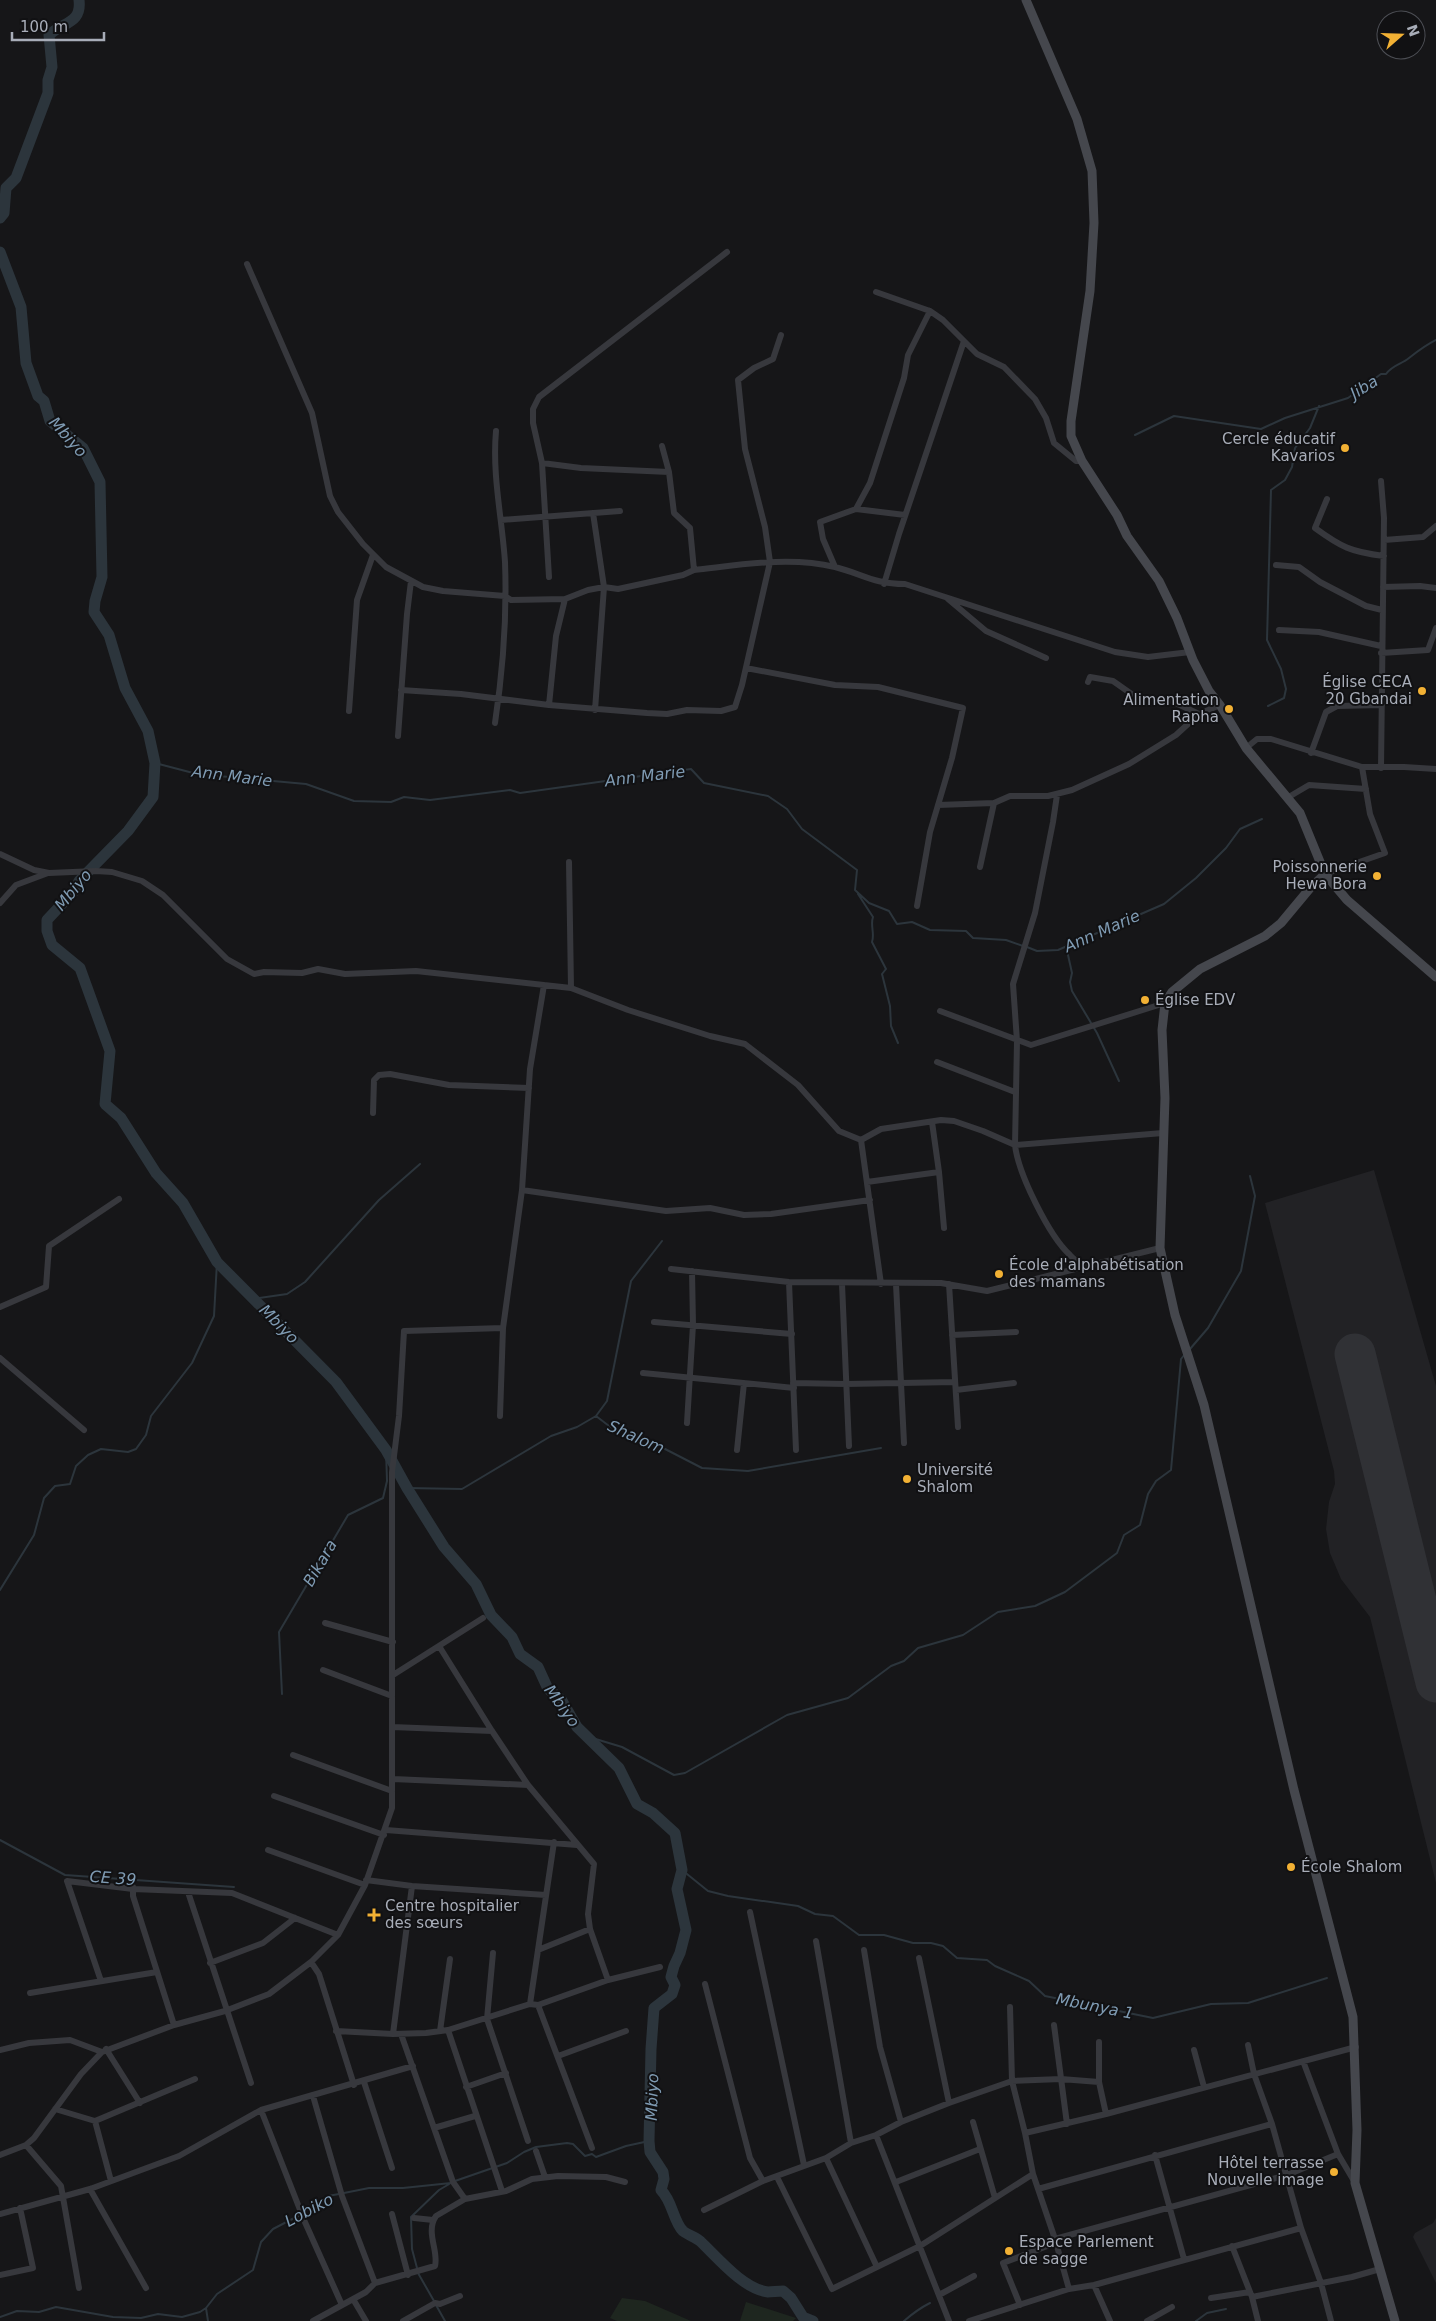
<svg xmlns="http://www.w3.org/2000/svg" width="1436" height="2321" font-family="'DejaVu Sans',sans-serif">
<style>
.built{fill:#222225}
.green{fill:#1e261f}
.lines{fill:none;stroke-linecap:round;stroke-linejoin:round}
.stream{stroke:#2c353c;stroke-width:2}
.river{stroke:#2c353c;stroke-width:11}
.runway{stroke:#303135;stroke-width:41}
.street{stroke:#37383d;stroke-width:6}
.secondary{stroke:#45474d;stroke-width:9}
.poi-dot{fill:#f2b134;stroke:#111113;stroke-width:2}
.labels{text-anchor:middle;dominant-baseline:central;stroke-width:4;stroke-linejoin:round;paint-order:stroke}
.poi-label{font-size:15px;fill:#a8adb8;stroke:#111113;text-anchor:start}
.water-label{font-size:16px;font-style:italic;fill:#7f9bb3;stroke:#111113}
</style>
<rect width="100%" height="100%" fill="#161618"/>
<path class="built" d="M 1374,1170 L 1436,1386 L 1436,1883 L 1370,1617 L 1341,1579 L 1330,1553 L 1326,1529 L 1329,1502 L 1335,1484 L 1334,1471 L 1265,1203 Z
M 1436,2218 L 1436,2283 L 1413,2237 L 1415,2233 L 1433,2223 Z"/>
<path class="green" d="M 622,2298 L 645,2301 L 691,2321 L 617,2321 L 610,2318 Z
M 746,2302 L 796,2318 L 793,2321 L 740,2321 Z"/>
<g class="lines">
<path class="stream" d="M 1135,435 L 1174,416 L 1261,429 L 1285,418 L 1348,398 L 1381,374 L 1386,374 C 1392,365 1402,364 1409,358 C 1418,351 1426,345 1436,340
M 1268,706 L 1284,698 L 1286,689 L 1281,669 L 1267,640 L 1271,490 L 1285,480 L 1292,467 L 1295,448 L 1310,428 L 1319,406
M 155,763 L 197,774 L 306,784 L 354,801 L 391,802 L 404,797 L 430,800 L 510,790 L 520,793 L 691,769 L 704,783 L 768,796 L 787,809 L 802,829 L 857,870 L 855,890
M 855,890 L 869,903 L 889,911 L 897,924 L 912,922 L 930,930 L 966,931 L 973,938 L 1006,940 L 1023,946
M 858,894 L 873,917 C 870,925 875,934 872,942 L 886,969 L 882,974 L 890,1006 L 891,1026 L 898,1043
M 1066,946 L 1072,973 L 1070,982 L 1072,991 L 1097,1033 L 1119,1081
M 1027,947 L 1037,951 L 1058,950 L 1164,904 L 1196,878 L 1226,848 L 1240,829 L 1262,819
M 253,1299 L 287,1294 L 305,1282 L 379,1200 L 420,1164
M 1190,1349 L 1208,1328 L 1241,1271 L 1255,1196 L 1250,1176
M 596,1416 L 613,1429 L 632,1432 L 702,1468 L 748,1471 L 881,1448
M 407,1488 L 462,1489 L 551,1436 L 577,1427 L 596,1416 L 607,1401 L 631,1281 L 662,1241
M 0,1590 L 34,1535 L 44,1498 L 55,1486 L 70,1484 L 76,1466 L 88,1455 L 101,1449 L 128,1452 L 136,1449 L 146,1435 L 151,1416 L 192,1363 L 214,1316 L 217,1262
M 282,1694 L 279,1632 L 348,1515 L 383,1498 L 387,1481 L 386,1450
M 589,1737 L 622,1747 L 674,1775 L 685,1773 L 787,1715 L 848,1698 L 891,1666 L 904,1661 L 918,1648 L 963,1635 L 998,1612 L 1035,1606 L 1065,1592 L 1117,1553 L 1124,1535 L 1140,1525 L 1148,1494 L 1156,1481 L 1171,1470 L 1181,1359 L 1185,1354
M 0,1840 L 65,1875 L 234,1887
M 682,1870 L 708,1891 L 728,1896 L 798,1906 L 815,1914 L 833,1916 L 859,1935 L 884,1935 L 913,1943 L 931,1943 L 943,1946 L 957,1958 L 987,1960 L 995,1966 L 1029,1981 L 1045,1996 L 1153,2018 L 1211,2004 L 1248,2003 L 1327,1978
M 455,2181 L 507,2163 L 524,2152 L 536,2147 L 567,2143 L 573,2144 L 585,2156 L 592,2154 L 596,2157 L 626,2146 L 649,2141
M 344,2193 L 369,2188 L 403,2188 L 451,2183
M 304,2212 L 328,2196 L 339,2194
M 417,2268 L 412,2249 L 411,2217 L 439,2190 L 451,2183
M 418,2273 L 434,2301
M 436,2305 L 445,2321
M 206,2308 L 208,2321
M 0,2317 L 17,2311 L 39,2312 L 56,2307 L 113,2317 L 141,2318 L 158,2314 L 182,2317 L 200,2312 L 206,2308 L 217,2294 L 253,2270 L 261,2242 L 273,2229 L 300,2215
M 904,2321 C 912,2314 920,2308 930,2303
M 1196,2321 L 1207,2313 L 1226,2309"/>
<path class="river" d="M 0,218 L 4,213 L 6,188 L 16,178 L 48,93 L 48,80 L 52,67 L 49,35 C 62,22 82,24 79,0
M 0,252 L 21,307 L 26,363 L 38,396 L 44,401 L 50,421 L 83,448 L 100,482 L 102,577 L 95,601 L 94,612 L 109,635 L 125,688 L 148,731 L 155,763 L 153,797 L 128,831 L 79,881 L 76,889 L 47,920 L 47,931 L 52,945 L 80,968 L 110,1051 L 105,1104 L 121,1118 L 156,1173 L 183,1203 L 217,1262 L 336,1382 L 386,1450 L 407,1488 L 444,1547 L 476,1584 L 491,1615 L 512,1637 L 520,1654 L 538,1667 L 548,1689 L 561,1699 L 577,1727 L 619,1768 L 637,1804 L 653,1813 L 675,1833 L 682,1870 L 677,1889 L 686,1930 L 680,1953 L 674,1966 L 671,1977 L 675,1985 L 672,1994 L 654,2008 L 651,2049 L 649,2141 L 650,2152 L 663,2172 L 664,2179 L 661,2190 C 673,2202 673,2221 683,2231 C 688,2235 695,2237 700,2241 C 717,2257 743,2289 768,2292 C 772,2292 778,2291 783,2291 L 791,2298 L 803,2317 L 813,2321"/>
<path class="runway" d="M 1355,1354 L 1436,1682"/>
<path class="street" d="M 247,264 L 312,413 L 330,496 L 338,512 L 363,544 L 386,567 L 423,587 L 443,591 L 505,596 L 511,600 L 565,599 L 588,590 L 604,587 L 618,589 L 683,575 L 694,570 C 740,565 789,556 835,567 C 863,574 873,584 905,584 L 1115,652 L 1148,657 L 1190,652
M 876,292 L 930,311 L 943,320 L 977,354 L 1004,367 L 1035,399 L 1046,418 L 1054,443 L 1076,461 L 1082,461
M 662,446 L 669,472 L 674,513 L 690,528 L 694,570
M 542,463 L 581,468 L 669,472
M 1381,481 L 1384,518 L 1381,768
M 1327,499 L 1315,528 C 1341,547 1351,552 1384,556
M 856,509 L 870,483 L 904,378 L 908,355 L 930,311
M 593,513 L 604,587 L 595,710
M 501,520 L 620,511
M 1384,540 L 1423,537 L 1436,526
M 1276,565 L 1299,567 L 1320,582 L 1366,606 L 1382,610
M 835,567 L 823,539 L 820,522 L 856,509 L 905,515
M 549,577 L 542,463 L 533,423 L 533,409 L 539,397 L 727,252
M 884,584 L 899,534 L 964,341
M 1383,587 L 1420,586 L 1436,588
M 948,599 L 986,631 L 1046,658
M 1279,630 L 1319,632 L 1381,646
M 1381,653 L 1428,650 L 1436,628
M 746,668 L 835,685 L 878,687 L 963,708 L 952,758 L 930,832 L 917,906
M 1088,682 L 1090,677 L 1113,681 L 1140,700 L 1148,703 L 1167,699 L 1199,714 L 1220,705
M 401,690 L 461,694 L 549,705 L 647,713 L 667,714 L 687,710 L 721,711 L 735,707 L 742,685 L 770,562 L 765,527 L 745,449 L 738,380 L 754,368 L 773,359 L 781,335
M 549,705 L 556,636 L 565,599
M 349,711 L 357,600 L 373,555
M 495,723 C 503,670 507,614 505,562 C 502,518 492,475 496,431
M 398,736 L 407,614 L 411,581
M 1246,748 L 1257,739 L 1271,739 L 1362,767 L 1404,767 L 1436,769
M 1311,753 L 1326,712 L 1337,706 L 1382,705
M 1057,795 L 1053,822 L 1035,913 L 1013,984 L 1017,1041 L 1015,1145 C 1018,1173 1049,1236 1070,1255 C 1074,1260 1080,1263 1086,1267
M 1287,798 L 1309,785 L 1366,789
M 938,805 L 994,803 L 1010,796 L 1048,796 L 1072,790 L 1129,764 L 1176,735 L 1199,714
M 0,854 L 34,870 L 49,873 L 96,871 L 112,872 L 142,881 L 163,895 L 227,959 L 254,974 L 264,972 L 302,973 L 318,969 L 345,974 L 416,971 L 571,988 L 628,1010 L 710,1036 L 745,1044 L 798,1085 L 839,1131 L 861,1140 L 881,1129 L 941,1120 L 954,1121 L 983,1131 L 1015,1145 L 1163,1133
M 569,862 L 571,988
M 980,867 L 994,803
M 1325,874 L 1385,853 L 1370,814 L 1362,767
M 0,903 L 16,885 L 48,873
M 940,1011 L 1031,1045 L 1165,1003
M 937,1062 L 1015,1092
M 373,1113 L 374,1080 L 379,1075 L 390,1074 L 449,1085 L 529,1088
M 932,1122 L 939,1172 L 944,1228
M 861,1140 L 881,1284
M 867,1182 L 939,1172
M 522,1190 L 666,1211 L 710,1208 L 744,1215 L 771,1214 L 870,1200
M 671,1269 L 789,1282 L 941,1283 L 987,1291 L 1160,1248
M 789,1282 L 796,1450
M 842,1284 L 849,1446
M 896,1284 L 904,1443
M 949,1284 L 958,1427
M 0,1307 L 46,1287 L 49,1246 L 119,1199
M 654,1322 L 792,1334
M 952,1335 L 1016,1332
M 0,1358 L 84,1430
M 643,1373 L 794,1388
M 793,1383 L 846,1384 L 955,1382
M 956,1390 L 1014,1383
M 500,1416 L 503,1328
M 687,1423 L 693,1325 L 692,1271
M 737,1450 L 744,1383
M 325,1623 L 393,1642
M 439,1646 L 492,1731 L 528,1785 L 594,1864 L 588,1914 L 590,1929 L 608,1980
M 323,1670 L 392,1696
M 393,1675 L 483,1618
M 392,1727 L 492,1731
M 293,1755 L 392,1791
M 393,1779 L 528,1785
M 274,1796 L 384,1835
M 386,1830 L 577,1845
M 268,1850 L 365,1885
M 366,1880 L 412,1886 L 546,1895
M 133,1887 L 133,1896 L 174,2025
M 188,1892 L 251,2083
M 750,1912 L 804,2165
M 816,1941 L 851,2143
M 538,1950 L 590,1929
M 864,1950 L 880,2047 L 901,2122
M 493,1953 L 487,2019 L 528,2141
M 919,1958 L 949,2103
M 311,1962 L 319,1974 L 354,2085
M 210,1963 L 263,1943 L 295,1918
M 101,1981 L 67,1881 L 133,1889 L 232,1893 L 338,1935
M 705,1984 L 750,2158 L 763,2181
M 30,1993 L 157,1972
M 530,2004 L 554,1842
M 538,2005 L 592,2148
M 1010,2007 L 1012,2081 L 1025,2133 L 1033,2174 L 1055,2239 L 1069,2289
M 1054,2025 L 1067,2124
M 448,2030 L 502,2191
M 336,2031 L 393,2034 L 426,2033 L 448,2030 L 530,2004 L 538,2005 L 608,1980 L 660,1967
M 440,2031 L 450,1959
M 393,2034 L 412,1886
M 401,2034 L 453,2182 L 465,2199
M 1099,2042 L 1099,2082 L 1106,2114
M 1248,2045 L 1254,2074 L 1272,2124 L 1301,2228 L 1321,2283 L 1331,2321
M 106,2049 L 140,2103
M 0,2050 L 29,2043 L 70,2040 L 102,2052
M 1194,2050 L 1204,2087
M 558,2056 L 626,2031
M 1303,2061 L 1338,2154 L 1354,2181
M 364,2082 L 392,2168
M 466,2087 L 506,2073
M 313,2096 L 342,2196 L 375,2283
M 55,2109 L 95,2121 L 195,2079
M 261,2110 L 304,2220 L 342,2305
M 95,2121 L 111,2181
M 973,2122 L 995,2198
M 434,2128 L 475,2116
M 1025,2133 L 1106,2114 L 1356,2047
M 876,2135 L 949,2321
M 26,2145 L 61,2186 L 79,2288
M 536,2151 L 545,2177
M 0,2155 L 26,2145 L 34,2138 L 81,2074 L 102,2052 L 174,2025 L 225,2011 L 269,1994 L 311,1962 L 338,1935 L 365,1885 L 392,1808 L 392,1472 L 399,1416 L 404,1331 L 503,1328 L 522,1190 L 530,1069 L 544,985
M 1155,2155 L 1184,2259
M 826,2158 L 877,2267
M 777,2177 L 832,2289 L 920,2246 L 1033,2174
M 896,2182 L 980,2149
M 90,2189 L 146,2288
M 1038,2189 L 1272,2124
M 704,2210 L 763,2181 L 826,2158 L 851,2143 L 876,2135 L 901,2122 L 949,2103 L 1012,2081 L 1061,2079 L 1099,2082
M 0,2214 L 90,2189 L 179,2156 L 261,2110 L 413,2066
M 392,2214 L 408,2275
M 414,2218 L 433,2220
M 1055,2239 L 1287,2175 L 1338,2154
M 1232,2246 L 1252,2297 L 1258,2321
M 0,2275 L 33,2268 L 20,2208
M 1094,2285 L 1110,2321
M 939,2295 L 974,2276
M 1252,2297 L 1352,2277 L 1380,2269
M 1211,2298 L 1250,2292
M 353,2299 L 366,2321
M 1020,2305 L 1003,2263 L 1055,2243
M 313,2321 L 366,2292 L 375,2283 L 435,2266 C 439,2251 425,2232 436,2216 L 465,2199 L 506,2191 L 532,2179 L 558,2176 L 606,2177 L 625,2182
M 403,2321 L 435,2303 L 440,2304 L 460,2296
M 969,2321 L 1069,2289 L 1094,2285 L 1301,2228
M 1147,2321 L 1172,2307"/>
<path class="secondary" d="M 1026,0 L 1077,119 L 1092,171 L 1094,223 L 1090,291 L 1071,421 L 1071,436 L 1082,461 L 1117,515 L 1127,536 L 1159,581 L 1177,618 L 1193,660 L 1209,691 L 1220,705 L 1246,748 L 1300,813 L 1325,874 L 1347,900 L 1436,977
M 1325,874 L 1311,887 L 1281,923 L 1265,936 L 1200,969 L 1172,992 L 1165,1003 L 1162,1030 L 1165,1098 L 1160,1248 L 1175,1315 L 1204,1405 L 1294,1790 L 1353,2017 L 1357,2130 L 1355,2183 L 1395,2321"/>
</g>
<g class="poi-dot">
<circle cx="1345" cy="448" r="5"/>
<circle cx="1422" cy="691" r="5"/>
<circle cx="1229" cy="709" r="5"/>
<circle cx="1377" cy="876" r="5"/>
<circle cx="1145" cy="1000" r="5"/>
<circle cx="999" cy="1274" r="5"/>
<circle cx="907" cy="1479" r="5"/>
<circle cx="1291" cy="1867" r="5"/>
<path d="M371.5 1907.5h5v5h5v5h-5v5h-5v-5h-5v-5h5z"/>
<circle cx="1334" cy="2172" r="5"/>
<circle cx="1009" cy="2251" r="5"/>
</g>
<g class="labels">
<g class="poi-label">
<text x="1335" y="439" text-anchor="end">Cercle éducatif<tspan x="1335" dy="17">Kavarios</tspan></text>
<text x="1412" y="682" text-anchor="end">Église CECA<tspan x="1412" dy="17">20 Gbandai</tspan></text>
<text x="1219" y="700" text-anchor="end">Alimentation<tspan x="1219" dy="17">Rapha</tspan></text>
<text x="1367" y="867" text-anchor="end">Poissonnerie<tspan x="1367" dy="17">Hewa Bora</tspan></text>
<text x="1155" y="1000">Église EDV</text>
<text x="1009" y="1265">École d'alphabétisation<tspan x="1009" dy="17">des mamans</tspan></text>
<text x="917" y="1470">Université<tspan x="917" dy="17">Shalom</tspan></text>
<text x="1301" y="1867">École Shalom</text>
<text x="385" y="1906">Centre hospitalier<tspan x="385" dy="17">des sœurs</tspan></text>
<text x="1324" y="2163" text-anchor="end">Hôtel terrasse<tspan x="1324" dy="17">Nouvelle image</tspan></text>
<text x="1019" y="2242">Espace Parlement<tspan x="1019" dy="17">de sagge</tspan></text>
</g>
<g class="water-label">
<text transform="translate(1364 387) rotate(-32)">Jiba</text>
<text transform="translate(68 437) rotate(48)">Mbiyo</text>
<text transform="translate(232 776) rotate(7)">Ann Marie</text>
<text transform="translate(645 776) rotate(-7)">Ann Marie</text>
<text transform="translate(73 890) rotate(-50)">Mbiyo</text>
<text transform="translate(1102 931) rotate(-24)">Ann Marie</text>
<text transform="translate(279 1324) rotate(45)">Mbiyo</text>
<text transform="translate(636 1437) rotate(24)">Shalom</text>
<text transform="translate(320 1563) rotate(-60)">Bikara</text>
<text transform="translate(562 1706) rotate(54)">Mbiyo</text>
<text transform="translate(113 1878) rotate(4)">CE 39</text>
<text transform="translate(1095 2006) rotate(11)">Mbunya 1</text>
<text transform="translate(652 2097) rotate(-88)">Mbiyo</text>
<text transform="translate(309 2210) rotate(-28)">Lobiko</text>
</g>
</g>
<g transform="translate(1401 35) rotate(70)"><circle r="24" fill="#111113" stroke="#4d4f55"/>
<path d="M0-4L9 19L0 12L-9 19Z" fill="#f2b134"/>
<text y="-8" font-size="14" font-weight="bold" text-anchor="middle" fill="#a8adb8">N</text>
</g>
<path d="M12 32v8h92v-8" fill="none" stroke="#a8adb8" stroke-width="2.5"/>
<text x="20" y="32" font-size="15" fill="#a8adb8" stroke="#111113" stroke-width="4" paint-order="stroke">100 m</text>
</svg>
